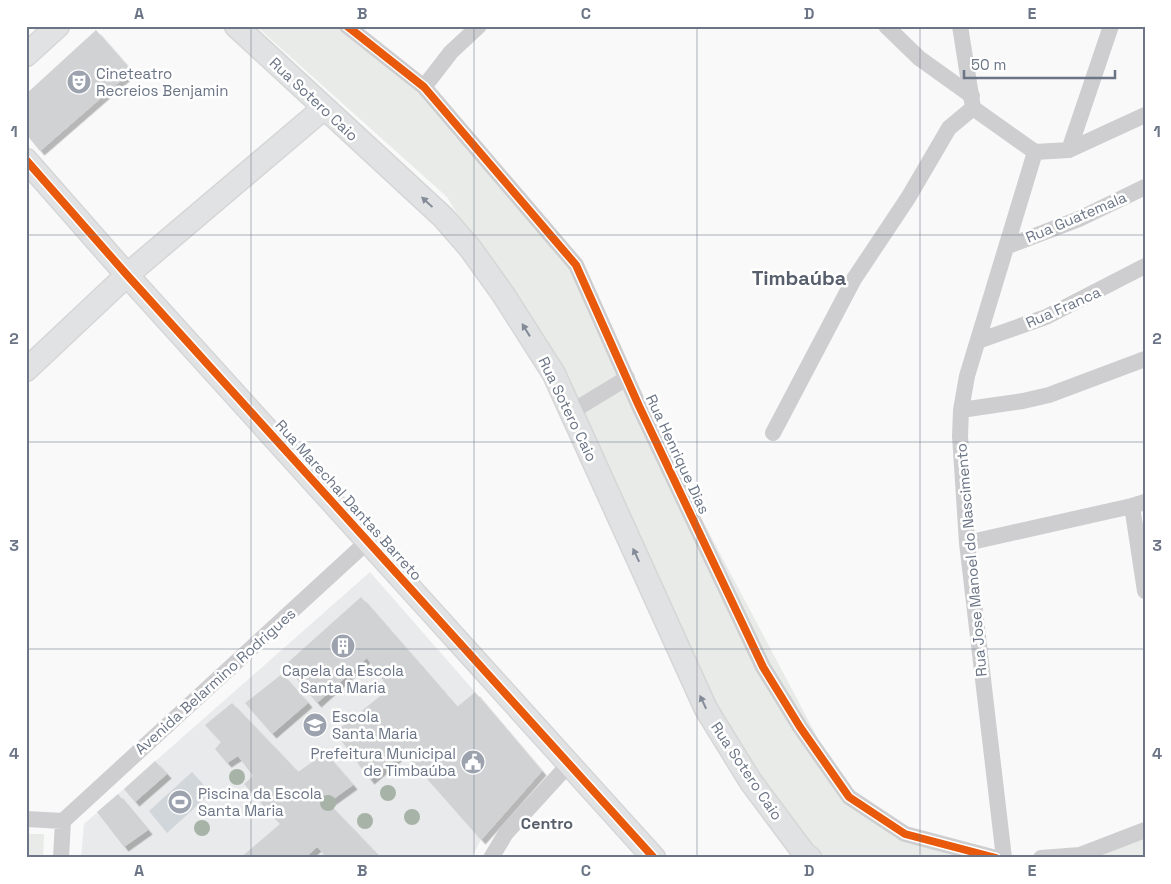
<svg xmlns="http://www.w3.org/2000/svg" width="1171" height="884" font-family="'Space Grotesk',sans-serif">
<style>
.built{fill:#e9eaeb}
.green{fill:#e8ebe7}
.water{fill:#d1d6da}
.building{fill:#d1d2d4;filter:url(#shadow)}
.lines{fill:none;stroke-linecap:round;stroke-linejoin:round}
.secondary-casing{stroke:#d6d6d7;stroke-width:25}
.street{stroke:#ceced0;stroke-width:16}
.secondary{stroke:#e1e2e3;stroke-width:22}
.cycleway-casing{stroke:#fff;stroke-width:11}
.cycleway{stroke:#e8590c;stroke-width:8}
.tree{fill:#a8b3a8}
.oneway{fill:#838b99}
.grid{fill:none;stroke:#6b7586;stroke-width:1;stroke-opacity:0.55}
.labels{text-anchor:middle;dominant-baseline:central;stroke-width:5;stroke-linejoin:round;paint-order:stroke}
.poi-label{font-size:15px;fill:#6b7586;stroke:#fff;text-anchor:start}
.street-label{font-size:15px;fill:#6b7586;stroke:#fff}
.neighbourhood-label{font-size:16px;font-weight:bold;fill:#585f6c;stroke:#fff}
.district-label{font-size:20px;font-weight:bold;fill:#585f6c;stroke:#fff}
.neatline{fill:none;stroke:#6b7586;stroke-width:2}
.grid-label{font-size:16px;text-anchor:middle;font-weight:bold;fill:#6b7586}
</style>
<defs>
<filter id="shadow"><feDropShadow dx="4.5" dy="4.5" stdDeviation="0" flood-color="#0004"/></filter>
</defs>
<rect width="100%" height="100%" fill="#f9f9f9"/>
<path class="built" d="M 370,572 L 475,692 L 403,753 L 481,840 L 471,858 L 81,858 L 84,824 Z"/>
<path class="green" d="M 256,26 L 347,26 L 424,87 L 576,265 L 627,378 L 849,797 L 905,834 L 996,858 L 810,858 L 751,782 L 554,374 L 447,197 Z
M 1145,829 L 1145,858 L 1041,858 Z
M 26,834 L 44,834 L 43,858 L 26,858 Z"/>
<path class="water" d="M 192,772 L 211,793 L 167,833 L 149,811 Z"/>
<path class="building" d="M 96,30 L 132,71 L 40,151 L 26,134 L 26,94 Z
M 361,597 L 457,707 L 475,692 L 542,771 L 481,840 L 403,752 L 370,780 L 335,732 L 389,689 L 367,658 L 317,703 L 285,665 Z
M 282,674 L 308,703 L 272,734 L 245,703 Z
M 232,703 L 298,772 L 325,753 L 353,785 L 328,803 L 381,858 L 328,858 L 317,847 L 305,858 L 240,858 L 280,824 L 244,784 L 253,776 L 238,756 L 227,763 L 215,749 L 221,742 L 205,725 Z
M 155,761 L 167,774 L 135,802 L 124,789 Z
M 118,794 L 148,830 L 124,847 L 97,812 Z"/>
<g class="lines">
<defs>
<path id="secondary" d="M 236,26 L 443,217 L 470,248 L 503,294 L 554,374 L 706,709 L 751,782 L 804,853 L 810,858
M 26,55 L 58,26
M 26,160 L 127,275 L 654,858
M 26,370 L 127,275 L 324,108"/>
</defs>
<use href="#secondary" class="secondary-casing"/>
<path class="street" d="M 347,26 L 424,87 L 576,265 L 639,406 L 763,667 L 800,727 L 849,797 L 905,834 L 996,858
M 886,26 L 919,58 L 972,96
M 960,26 L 973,108 L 1035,152 L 1069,150 L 1145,115
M 424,87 L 451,52 L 479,26
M 1069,150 L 1111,26
M 1008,246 L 1079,219 L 1145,187
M 978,341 L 1046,317 L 1145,266
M 961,410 L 1023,401 L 1049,395 L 1145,359
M 571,412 L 627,378
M 773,433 L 854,279 L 908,198 L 949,128 L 973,108
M 1132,506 L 1145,591
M 967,543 L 1132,506 L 1145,502
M 26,819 L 63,821 L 61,858
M 63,821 L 368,541
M 491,858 L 506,833 L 569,764
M 1004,858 L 967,543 L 960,436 L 961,410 L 967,376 L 1035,152
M 1041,858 L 1080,855 L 1145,830"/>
<use href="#secondary" class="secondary"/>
<defs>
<path id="cycleway" d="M 347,26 L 424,87 L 576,265 L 639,406 L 763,667 L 800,727 L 849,797 L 905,834 L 996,858
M 26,160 L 127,275 L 654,858"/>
</defs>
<use href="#cycleway" class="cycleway-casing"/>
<use href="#cycleway" class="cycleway"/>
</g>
<g class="tree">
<circle cx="237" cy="777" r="8"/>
<circle cx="388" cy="793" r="8"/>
<circle cx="328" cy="803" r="8"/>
<circle cx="412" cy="817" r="8"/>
<circle cx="365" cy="821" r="8"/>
<circle cx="202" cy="828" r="8"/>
</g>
<defs><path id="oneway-solid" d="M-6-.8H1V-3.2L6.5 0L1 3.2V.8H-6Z" transform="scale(1.25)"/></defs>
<g class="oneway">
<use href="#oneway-solid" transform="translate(427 202) rotate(-137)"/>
<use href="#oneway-solid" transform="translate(526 330) rotate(-122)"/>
<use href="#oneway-solid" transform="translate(636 555) rotate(-115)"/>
<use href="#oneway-solid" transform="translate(703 702) rotate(-115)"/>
</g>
<path class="grid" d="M 251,26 L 251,858M 474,26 L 474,858M 697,26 L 697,858M 920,26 L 920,858M 26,235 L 1145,235M 26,442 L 1145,442M 26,649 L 1145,649"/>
<defs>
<symbol id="theatre-disc" viewBox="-11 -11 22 22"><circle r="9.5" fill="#9da3ae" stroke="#fff"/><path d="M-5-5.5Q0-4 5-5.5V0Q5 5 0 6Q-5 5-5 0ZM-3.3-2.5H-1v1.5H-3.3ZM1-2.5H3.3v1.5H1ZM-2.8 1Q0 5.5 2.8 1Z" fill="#fff"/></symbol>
<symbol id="building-disc" viewBox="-11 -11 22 22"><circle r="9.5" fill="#9da3ae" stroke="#fff"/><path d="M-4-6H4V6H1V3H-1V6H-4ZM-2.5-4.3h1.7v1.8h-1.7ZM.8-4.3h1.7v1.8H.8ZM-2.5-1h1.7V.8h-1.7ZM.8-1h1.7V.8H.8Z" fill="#fff"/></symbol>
<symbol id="school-disc" viewBox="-11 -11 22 22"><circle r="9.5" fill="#9da3ae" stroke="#fff"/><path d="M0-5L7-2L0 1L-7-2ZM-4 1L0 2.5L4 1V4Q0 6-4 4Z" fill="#fff"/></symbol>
<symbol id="civic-disc" viewBox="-11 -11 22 22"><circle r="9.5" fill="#9da3ae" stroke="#fff"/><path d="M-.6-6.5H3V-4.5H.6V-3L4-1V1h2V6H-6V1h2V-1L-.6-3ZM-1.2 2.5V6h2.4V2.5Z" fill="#fff"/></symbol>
<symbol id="stadium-disc" viewBox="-11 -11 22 22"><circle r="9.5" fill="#9da3ae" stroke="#fff"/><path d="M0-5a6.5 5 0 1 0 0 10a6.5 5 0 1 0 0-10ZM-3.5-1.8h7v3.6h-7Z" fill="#fff"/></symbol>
</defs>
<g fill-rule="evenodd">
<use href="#theatre-disc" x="65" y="68" width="28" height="28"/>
<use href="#building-disc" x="329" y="632" width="28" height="28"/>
<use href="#school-disc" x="301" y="711" width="28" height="28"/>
<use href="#civic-disc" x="459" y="748" width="28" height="28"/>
<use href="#stadium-disc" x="166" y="788" width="28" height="28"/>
</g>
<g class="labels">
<g class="poi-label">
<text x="96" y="73">Cineteatro<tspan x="96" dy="17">Recreios Benjamin</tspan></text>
<text x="343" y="670" text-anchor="middle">Capela da Escola<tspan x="343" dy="17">Santa Maria</tspan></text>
<text x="332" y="716">Escola<tspan x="332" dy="17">Santa Maria</tspan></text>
<text x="456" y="753" text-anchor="end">Prefeitura Municipal<tspan x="456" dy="17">de Timbaúba</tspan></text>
<text x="198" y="793">Piscina da Escola<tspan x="198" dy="17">Santa Maria</tspan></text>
</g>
<g class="street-label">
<text transform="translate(314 99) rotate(43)">Rua Sotero Caio</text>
<text transform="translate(1076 217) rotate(-23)">Rua Guatemala</text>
<text transform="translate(1063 307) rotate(-24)">Rua Franca</text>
<text transform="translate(568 409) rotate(64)">Rua Sotero Caio</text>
<text transform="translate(678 454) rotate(65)">Rua Henrique Dias</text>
<text transform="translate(349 500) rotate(48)">Rua Marechal Dantas Barreto</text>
<text transform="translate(971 560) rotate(-95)">Rua Jose Manoel do Nascimento</text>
<text transform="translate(215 681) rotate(-42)">Avenida Belarmino Rodrigues</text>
<text transform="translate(747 771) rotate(56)">Rua Sotero Caio</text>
</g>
<g class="neighbourhood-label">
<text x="547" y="823">Centro</text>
</g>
<g class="district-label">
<text x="799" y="278">Timbaúba</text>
</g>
</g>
<rect width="1171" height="884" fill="none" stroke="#ffffff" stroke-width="55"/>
<path d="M964 70v8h151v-8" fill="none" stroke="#6b7586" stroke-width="2.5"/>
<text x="971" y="70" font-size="15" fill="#6b7586" stroke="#ffffff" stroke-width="4" paint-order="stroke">50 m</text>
<rect x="28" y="28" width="1116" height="828" class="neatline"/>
<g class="grid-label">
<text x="139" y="19">A</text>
<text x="362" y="19">B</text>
<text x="586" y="19">C</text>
<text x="809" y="19">D</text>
<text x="1032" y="19">E</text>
<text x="14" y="137">1</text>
<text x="1157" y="137">1</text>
<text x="14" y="344">2</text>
<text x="1157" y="344">2</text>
<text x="14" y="551">3</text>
<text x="1157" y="551">3</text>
<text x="14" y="759">4</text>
<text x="1157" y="759">4</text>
<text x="139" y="876">A</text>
<text x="362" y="876">B</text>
<text x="586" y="876">C</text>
<text x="809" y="876">D</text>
<text x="1032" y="876">E</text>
</g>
</svg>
